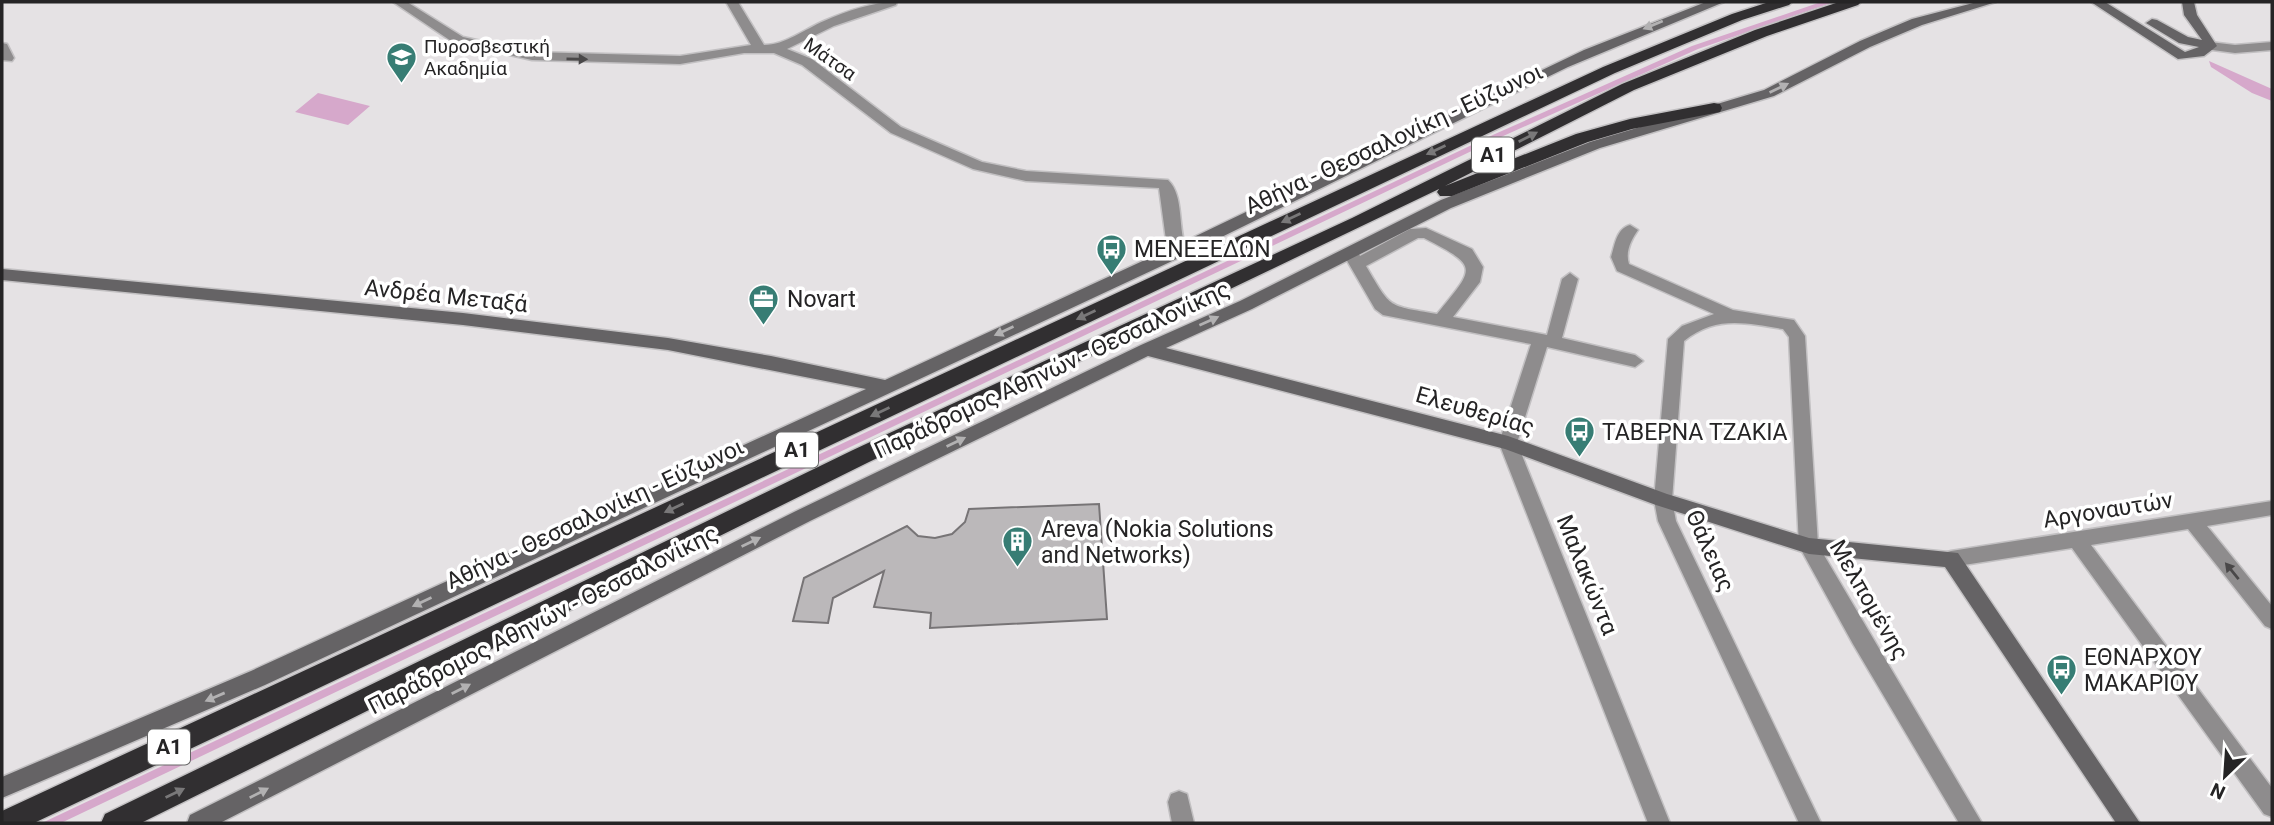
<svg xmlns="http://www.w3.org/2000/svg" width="2274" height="825" font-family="Roboto,sans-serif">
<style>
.green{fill:#d6a8cb}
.building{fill:#bbb8ba;stroke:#777476;stroke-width:2}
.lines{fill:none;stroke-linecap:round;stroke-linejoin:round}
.street-casing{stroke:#c2c0c2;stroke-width:3}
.secondary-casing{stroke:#c2c0c2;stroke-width:3}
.highway-casing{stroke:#c2c0c2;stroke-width:3}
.street{fill:#8e8c8d;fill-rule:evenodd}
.secondary{fill:#656365;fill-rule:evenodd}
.highway{fill:#312f31;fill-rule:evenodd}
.oneway{fill:#b2b1b2}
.oneway2{fill:#4a4849}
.oneway3{fill:#797879}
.labels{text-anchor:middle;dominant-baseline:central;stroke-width:7;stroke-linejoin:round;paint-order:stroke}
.far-poi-label{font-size:19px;fill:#252425;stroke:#fff;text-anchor:start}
.far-street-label{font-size:19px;fill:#252425;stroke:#fff}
.shield{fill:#fff;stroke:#666;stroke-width:2}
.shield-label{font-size:21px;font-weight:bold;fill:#252425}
.street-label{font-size:23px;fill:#252425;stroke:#fff}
.poi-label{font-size:23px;fill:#252425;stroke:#fff;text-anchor:start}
</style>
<rect width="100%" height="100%" fill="#e5e2e4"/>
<path class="green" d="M 1821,2 L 1834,2 L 1698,49 L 1501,137 L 61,823 L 42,823 L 1495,134 L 1692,46 Z
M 2209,61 L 2272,89 L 2272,101 L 2252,93 L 2211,67 Z
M 318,93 L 370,106 L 348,125 L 295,112 Z"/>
<path class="building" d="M 1099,504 L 1107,619 L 930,628 L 931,613 L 874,607 L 884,571 L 833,598 L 828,623 L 793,621 L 804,578 L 907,526 L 918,536 L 935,538 L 952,534 L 965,522 L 969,509 Z"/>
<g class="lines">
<defs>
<path id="street" d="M 393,2 L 407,2 L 463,37 L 532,52 L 680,56 L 751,45 L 726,2 L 738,2 L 764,45 C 785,45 805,29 824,21 C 847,11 872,2 897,2 L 896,5 L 834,26 L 787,49 L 812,59 L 901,127 L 982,162 L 1026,171 L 1168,180 C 1185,196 1177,230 1187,251 L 1179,256 L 1173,255 L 1166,240 L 1159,188 L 1026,181 L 973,169 L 891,133 L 802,65 L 774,53 L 744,53 L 680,64 L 532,60 L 454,43 Z
M 2210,42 L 2235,45 L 2272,42 L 2272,50 L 2235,53 L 2205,49 L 2203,46 Z
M 2,43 L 7,44 L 14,58 L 12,61 L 2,60 Z
M 1630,225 L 1638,230 C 1631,240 1625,252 1629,264 L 1733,310 L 1794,320 L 1805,336 L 1818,545 L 1982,823 L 1959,823 L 1853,644 L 1799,546 L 1789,337 L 1783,329 C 1746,323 1716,315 1684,341 L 1672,500 L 1676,521 L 1821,823 L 1799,823 L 1658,521 L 1654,500 L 1668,339 L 1682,326 L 1714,314 L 1617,271 L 1611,257 C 1615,245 1616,229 1630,225 Z
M 1426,228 L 1472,249 L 1483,267 L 1480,282 L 1453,317 L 1547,335 L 1562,279 L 1570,273 L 1578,279 L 1562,338 L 1635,355 L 1643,361 L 1635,367 L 1547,347 L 1517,443 L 1670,823 L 1648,823 L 1499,443 L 1531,344 L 1383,315 L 1375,309 L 1342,252 L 1350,247 L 1356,248 L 1360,256 L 1410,229 ZM 1418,238 L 1424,238 C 1480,267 1475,267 1437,314 C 1387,305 1392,310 1366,266 Z
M 2272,501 L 2272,515 L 2207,526 L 2272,606 L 2272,629 L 2265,626 L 2188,529 L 2091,545 L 2272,788 L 2272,817 L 2264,814 L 2072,548 L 1951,567 L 1944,565 L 1941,559 L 1944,553 L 1951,551 Z
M 1179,791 L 1187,794 L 1194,823 L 1172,823 L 1168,802 L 1171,794 Z"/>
<path id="secondary" d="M 1706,2 L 1724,2 L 1568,67 L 1185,255 L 265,685 L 2,798 L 2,777 L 251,671 L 866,389 L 668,350 L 463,325 L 2,280 L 2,269 L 463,313 L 668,338 L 771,356 L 885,380 L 1173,247 L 1584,50 Z
M 1977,2 L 1996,2 L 1922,25 L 1870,47 L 1774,96 L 1600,148 L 1451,208 L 1252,309 L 1166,348 L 1508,436 L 1667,494 L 1809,538 L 1958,553 L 2140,823 L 2116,823 L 1945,567 L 1809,554 L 1656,505 L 1505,449 L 1148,356 L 810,521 L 220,823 L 187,823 L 190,815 L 796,511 L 1141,345 L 1240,301 L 1441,200 L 1590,142 L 1764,90 L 1860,41 L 1912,19 Z
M 2091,2 L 2105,2 L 2185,52 L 2199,47 L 2179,43 L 2146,23 L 2152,19 L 2157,20 L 2188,37 L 2202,40 L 2184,15 L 2182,2 L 2194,2 L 2197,15 L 2217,46 L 2204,56 L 2178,59 Z"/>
<path id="highway" d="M 1769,2 L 1792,2 L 1789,5 L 1742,20 L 1615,73 L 34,823 L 2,823 L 2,811 L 1603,67 L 1732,14 Z
M 1839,2 L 1861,2 L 1858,5 L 1767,36 L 1634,90 L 1445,186 L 1576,134 L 1630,119 L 1714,103 L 1720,104 L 1722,108 L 1720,112 L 1632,129 L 1588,142 L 1452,196 L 1440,196 L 1437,192 L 1439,189 L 869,462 L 141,823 L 101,823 L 105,814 L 853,450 L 1352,218 L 1622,84 L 1755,30 Z"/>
</defs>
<use href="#street" class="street-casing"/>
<use href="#secondary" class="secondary-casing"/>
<use href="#highway" class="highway-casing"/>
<use href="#street" class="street"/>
<use href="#secondary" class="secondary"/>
<use href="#highway" class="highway"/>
</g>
<defs><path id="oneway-solid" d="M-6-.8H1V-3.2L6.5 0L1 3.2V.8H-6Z" transform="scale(1.75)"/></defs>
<g class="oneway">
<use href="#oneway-solid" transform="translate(1653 25) rotate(158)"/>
<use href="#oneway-solid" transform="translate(1779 88) rotate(-26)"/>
<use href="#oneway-solid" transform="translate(1209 321) rotate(-24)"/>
<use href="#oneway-solid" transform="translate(1004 331) rotate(155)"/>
<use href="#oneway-solid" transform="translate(956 442) rotate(-26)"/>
<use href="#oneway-solid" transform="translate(751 542) rotate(-26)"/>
<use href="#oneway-solid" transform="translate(422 602) rotate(155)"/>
<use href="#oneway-solid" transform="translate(461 689) rotate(-27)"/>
<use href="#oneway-solid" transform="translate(215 697) rotate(157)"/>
<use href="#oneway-solid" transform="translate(259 793) rotate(-27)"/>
</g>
<g class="oneway2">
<use href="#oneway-solid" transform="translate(577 59) rotate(1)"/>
<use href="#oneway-solid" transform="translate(2232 571) rotate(-129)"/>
</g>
<g class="oneway3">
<use href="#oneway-solid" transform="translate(1528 137) rotate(-27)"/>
<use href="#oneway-solid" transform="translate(1436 150) rotate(155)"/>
<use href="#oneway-solid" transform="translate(1291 218) rotate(155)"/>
<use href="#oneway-solid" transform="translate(1086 315) rotate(155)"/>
<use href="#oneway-solid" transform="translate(880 412) rotate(155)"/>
<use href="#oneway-solid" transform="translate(674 508) rotate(155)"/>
<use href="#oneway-solid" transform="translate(175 793) rotate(-26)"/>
</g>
<defs>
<symbol id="school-pin" viewBox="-11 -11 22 30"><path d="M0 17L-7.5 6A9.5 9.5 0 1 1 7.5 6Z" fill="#377d74" stroke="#fff"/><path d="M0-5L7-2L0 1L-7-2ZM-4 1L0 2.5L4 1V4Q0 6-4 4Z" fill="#fff"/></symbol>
<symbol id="bus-pin" viewBox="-11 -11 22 30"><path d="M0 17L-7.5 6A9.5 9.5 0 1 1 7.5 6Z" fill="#377d74" stroke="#fff"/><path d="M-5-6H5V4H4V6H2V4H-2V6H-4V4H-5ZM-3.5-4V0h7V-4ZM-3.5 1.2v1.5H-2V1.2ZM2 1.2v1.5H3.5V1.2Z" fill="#fff"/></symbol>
<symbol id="office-pin" viewBox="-11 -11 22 30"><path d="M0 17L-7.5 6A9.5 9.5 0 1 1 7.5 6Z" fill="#377d74" stroke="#fff"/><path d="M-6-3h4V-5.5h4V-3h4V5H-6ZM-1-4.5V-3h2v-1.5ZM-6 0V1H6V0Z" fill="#fff"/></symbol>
<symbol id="building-pin" viewBox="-11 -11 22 30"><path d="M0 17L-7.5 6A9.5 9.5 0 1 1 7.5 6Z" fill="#377d74" stroke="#fff"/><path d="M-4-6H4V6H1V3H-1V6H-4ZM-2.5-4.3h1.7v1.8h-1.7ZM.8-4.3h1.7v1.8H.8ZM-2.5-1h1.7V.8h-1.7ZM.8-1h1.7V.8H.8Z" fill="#fff"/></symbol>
</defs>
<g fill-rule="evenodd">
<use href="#school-pin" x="384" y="40" width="35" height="47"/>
<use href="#bus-pin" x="1094" y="232" width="35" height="47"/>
<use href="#office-pin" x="746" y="282" width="35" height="47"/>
<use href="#bus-pin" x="1562" y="414" width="35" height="47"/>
<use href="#building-pin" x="1000" y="524" width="35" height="47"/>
<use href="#bus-pin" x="2044" y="652" width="35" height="47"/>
</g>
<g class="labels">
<g class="far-poi-label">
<text x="424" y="46">Πυροσβεστική<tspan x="424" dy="22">Ακαδημία</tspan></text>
</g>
<g class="far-street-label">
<text transform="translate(830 59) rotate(35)">Μάτσα</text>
</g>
<g class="shield">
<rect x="1472" y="137.5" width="42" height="35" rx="5"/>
<rect x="776" y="432.5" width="42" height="35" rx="5"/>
<rect x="148" y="729.5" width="42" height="35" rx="5"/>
</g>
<g class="shield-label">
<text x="1493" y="155">Α1</text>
<text x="797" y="450">Α1</text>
<text x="169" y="747">Α1</text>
</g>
<g class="street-label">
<text transform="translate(1394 139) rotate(-25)">Αθήνα - Θεσσαλονίκη - Εύζωνοι</text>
<text transform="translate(446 296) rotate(6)">Ανδρέα Μεταξά</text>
<text transform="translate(1052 370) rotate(-25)">Παράδρομος Αθηνών - Θεσσαλονίκης</text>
<text transform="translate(1475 411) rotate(16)">Ελευθερίας</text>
<text transform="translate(2108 510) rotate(-9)">Αργοναυτών</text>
<text transform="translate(595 514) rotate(-25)">Αθήνα - Θεσσαλονίκη - Εύζωνοι</text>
<text transform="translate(1710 551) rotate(66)">Θάλειας</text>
<text transform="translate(1587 575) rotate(68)">Μαλακώντα</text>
<text transform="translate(1869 600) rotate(60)">Μελπομένης</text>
<text transform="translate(543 620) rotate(-27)">Παράδρομος Αθηνών - Θεσσαλονίκης</text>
</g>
<g class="poi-label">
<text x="1134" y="249">ΜΕΝΕΞΕΔΩΝ</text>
<text x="787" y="299">Novart</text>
<text x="1602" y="432">ΤΑΒΕΡΝΑ ΤΖΑΚΙΑ</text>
<text x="1041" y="529">Areva (Nokia Solutions<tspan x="1041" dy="26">and Networks)</tspan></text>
<text x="2084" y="657">ΕΘΝΑΡΧΟΥ<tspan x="2084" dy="26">ΜΑΚΑΡΙΟΥ</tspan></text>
</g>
</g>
<rect width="2274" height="825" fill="none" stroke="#252425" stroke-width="7"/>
<g transform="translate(2225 776) rotate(205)" stroke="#ffffff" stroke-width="5" paint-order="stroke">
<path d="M0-5L12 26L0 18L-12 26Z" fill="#252425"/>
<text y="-10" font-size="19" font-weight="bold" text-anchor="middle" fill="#252425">N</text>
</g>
</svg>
